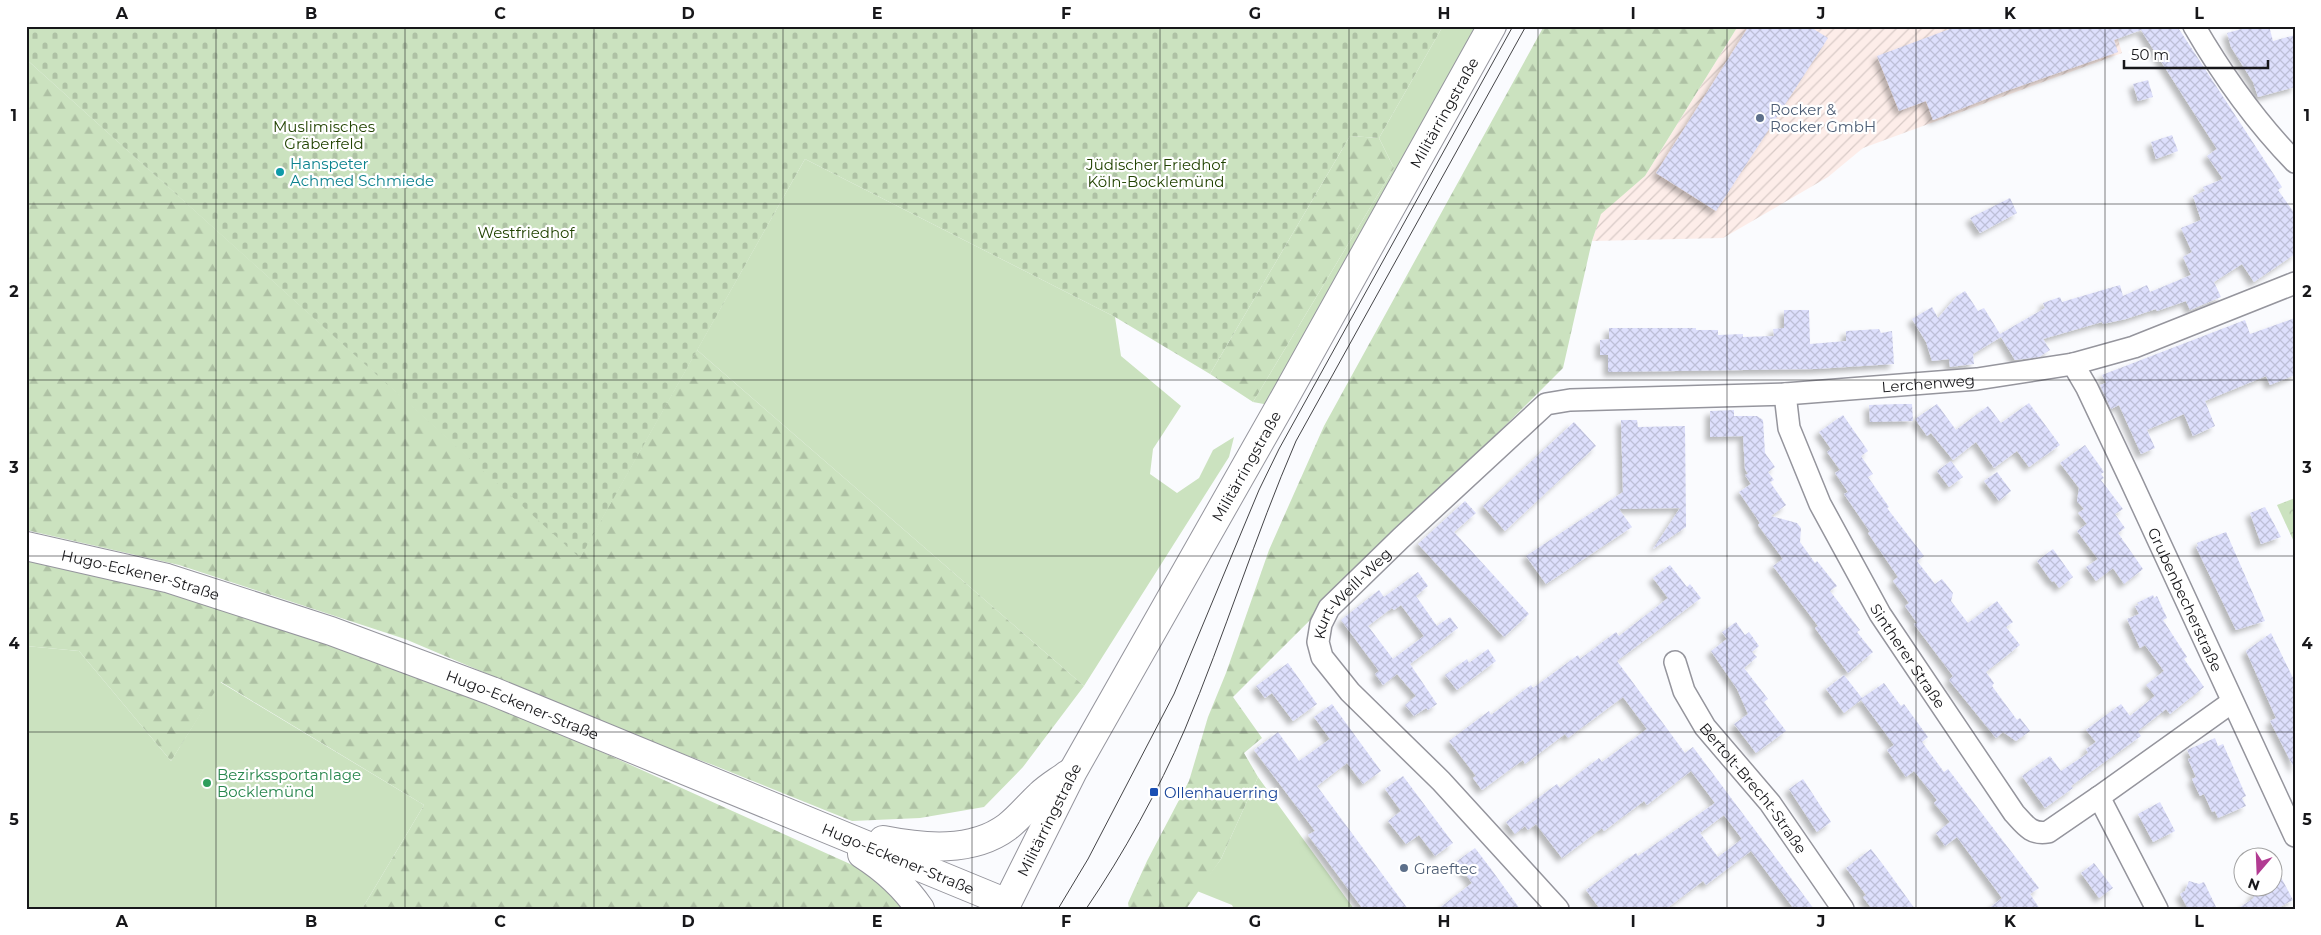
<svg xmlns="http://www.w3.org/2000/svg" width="2321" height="935" font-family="Montserrat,sans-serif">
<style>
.industrial{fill:url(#industrial-furrows)}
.grass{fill:#cbe2bf}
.forest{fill:url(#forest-firs)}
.cemetery{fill:url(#cemetery-stones)}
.park{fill:url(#park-crowns)}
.building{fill:url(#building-cross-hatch);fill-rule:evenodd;filter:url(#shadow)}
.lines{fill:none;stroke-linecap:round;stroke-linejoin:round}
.minor-casing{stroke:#95959d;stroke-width:24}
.secondary-casing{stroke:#95959d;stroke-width:30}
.minor{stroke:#fff;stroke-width:21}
.secondary{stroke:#fff;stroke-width:28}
.tram{stroke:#444447;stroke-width:1}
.grid{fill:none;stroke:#17171a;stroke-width:1;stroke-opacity:0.55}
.service-dot{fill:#5c6f8a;stroke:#fff;stroke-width:2}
.culture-dot{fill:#0f9aa8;stroke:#fff;stroke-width:2}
.leisure-dot{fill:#2e9e5b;stroke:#fff;stroke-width:2}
.transit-dot{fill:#1a4fb4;stroke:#fff;stroke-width:2}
.labels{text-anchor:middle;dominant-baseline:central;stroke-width:4.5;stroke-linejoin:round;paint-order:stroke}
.service-label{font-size:15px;fill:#4e5e75;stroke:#fff;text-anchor:start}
.street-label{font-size:15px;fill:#17171a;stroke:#fff}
.park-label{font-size:15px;fill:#224302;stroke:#fff}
.culture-label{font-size:15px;fill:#0d838f;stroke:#fff;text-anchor:start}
.leisure-label{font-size:15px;fill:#27864d;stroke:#fff;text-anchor:start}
.transit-label{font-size:15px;fill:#164399;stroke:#fff;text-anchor:start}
.neatline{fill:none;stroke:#17171a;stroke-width:2}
.grid-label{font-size:16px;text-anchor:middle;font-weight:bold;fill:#17171a}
</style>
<defs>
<pattern id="industrial-furrows" width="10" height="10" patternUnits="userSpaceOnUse" patternTransform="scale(1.25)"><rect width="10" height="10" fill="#fdede9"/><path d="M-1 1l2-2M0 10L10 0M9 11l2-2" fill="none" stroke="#d8cac7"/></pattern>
<pattern id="forest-firs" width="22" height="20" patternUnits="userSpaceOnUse" patternTransform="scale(1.25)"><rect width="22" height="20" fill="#cbe2bf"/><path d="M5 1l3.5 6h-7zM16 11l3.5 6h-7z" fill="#aec1a4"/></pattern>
<pattern id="cemetery-stones" width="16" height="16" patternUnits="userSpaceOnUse" patternTransform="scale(1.25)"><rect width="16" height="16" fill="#cbe2bf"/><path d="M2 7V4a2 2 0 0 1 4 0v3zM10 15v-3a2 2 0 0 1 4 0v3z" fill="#aec1a4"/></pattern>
<pattern id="park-crowns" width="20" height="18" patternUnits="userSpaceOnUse" patternTransform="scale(1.25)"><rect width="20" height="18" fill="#cbe2bf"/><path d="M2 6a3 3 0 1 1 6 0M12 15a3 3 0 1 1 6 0" fill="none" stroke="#aec1a4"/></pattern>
<pattern id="building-cross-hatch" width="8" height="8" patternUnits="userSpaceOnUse" patternTransform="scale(1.25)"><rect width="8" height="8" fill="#dddffc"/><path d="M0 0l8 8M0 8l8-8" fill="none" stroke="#bdbfd7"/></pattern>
<filter id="shadow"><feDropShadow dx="-4.5" dy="4.5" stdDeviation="2.5" flood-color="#0004"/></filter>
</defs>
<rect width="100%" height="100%" fill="#fafbfe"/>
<path class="industrial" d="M 1738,26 L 2131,26 L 2117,36 L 2122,53 L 1863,148 L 1828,177 L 1723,238 L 1592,241 L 1601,213 L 1645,176 Z"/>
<path class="grass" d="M 1443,26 L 1482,26 L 1269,405 L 1253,402 L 1394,168 L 1379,138 Z
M 805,159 L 1115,317 L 1121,356 L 1181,406 L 1153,449 L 1150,474 L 1177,493 L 1199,478 L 1213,450 L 1234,437 L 1229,457 L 1084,686 L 697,350 Z
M 26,646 L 79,651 L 171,761 L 220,682 L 424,805 L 362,909 L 26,909 Z
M 1258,777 L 1354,909 L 1234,909 L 1232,905 L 1197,891 L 1221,859 Z"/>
<path class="forest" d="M 1544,26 L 1738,26 L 1645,176 L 1601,214 L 1592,241 L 1563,368 L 1233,697 L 1262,738 L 1244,753 L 1258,777 L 1221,859 L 1186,909 L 1129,909 L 1128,903 L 1147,861 L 1189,781 L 1208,717 L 1226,673 L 1269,550 L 1324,426 Z
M 26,59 L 580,557 L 697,350 L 1084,686 L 1023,767 L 984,807 L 920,818 L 852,821 L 713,765 L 631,735 L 405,639 L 179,565 L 26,530 Z
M 1350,136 L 1379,138 L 1394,168 L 1253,402 L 1210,374 Z
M 26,556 L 152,587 L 325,641 L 511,711 L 859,868 L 894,894 L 907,909 L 362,909 L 424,805 L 221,682 L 171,761 L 79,651 L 26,646 Z"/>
<path class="cemetery" d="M 26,26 L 1443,26 L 1379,138 L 1350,136 L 1210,374 L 1115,317 L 805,159 L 580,558 L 26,59 Z"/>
<path class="park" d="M 2295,498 L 2295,544 L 2277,505 Z"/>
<path class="building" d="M 1749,26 L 1809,26 L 1828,38 L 1716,211 L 1656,173 Z
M 1958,26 L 2177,26 L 2282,187 L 2278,190 L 2295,214 L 2295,254 L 2254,282 L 2242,264 L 2214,282 L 2221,297 L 2190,310 L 2186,301 L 2157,311 L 2156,309 L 2126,319 L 2103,324 L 2102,322 L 2043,339 L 2050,350 L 2039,357 L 2015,360 L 2001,337 L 1973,354 L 1974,364 L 1950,367 L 1949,359 L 1932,361 L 1926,342 L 1912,319 L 1932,307 L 1938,318 L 1957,296 L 1965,291 L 1978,311 L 1984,308 L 2000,334 L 2045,308 L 2043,303 L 2060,297 L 2062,302 L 2120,285 L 2123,296 L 2147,285 L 2150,292 L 2191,275 L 2183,257 L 2192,252 L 2181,228 L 2201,220 L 2193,196 L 2205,191 L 2203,187 L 2223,179 L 2207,156 L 2217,149 L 2141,30 L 2114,40 L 2118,52 L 2006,91 L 1933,120 L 1926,101 L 1899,111 L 1877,56 Z
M 2252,26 L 2269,26 L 2273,41 L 2295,35 L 2295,87 L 2258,97 L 2253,82 L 2231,47 L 2227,33 Z
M 2148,80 L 2153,97 L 2138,101 L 2133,84 Z
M 2172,135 L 2178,151 L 2156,159 L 2151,142 Z
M 2010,198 L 2017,213 L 1980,233 L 1970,218 Z
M 1784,310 L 1809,310 L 1810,344 L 1846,341 L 1846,331 L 1879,329 L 1881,333 L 1892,331 L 1894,364 L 1815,369 L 1608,372 L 1608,355 L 1600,355 L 1600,340 L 1609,339 L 1609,328 L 1696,328 L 1696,330 L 1718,330 L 1718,335 L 1743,334 L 1743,337 L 1774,336 L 1773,329 L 1784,328 Z
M 2295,318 L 2295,375 L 2270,385 L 2266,376 L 2205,401 L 2215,426 L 2193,436 L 2184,414 L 2147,430 L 2155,448 L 2141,454 L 2119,405 L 2111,409 L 2100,385 L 2106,383 L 2102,375 L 2245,320 L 2250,334 Z
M 2029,403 L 2060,445 L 2029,467 L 2017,451 L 1994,468 L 1976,442 L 1953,460 L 1931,433 L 1927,436 L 1915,419 L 1937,404 L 1956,430 L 1988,406 L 2001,423 Z
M 1900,404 L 1912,404 L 1913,421 L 1870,422 L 1869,405 Z
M 1734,410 L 1734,416 L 1757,416 L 1763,420 L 1765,453 L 1775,467 L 1768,472 L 1774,480 L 1770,482 L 1786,505 L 1771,516 L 1797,523 L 1801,528 L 1800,542 L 1815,563 L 1817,561 L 1837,586 L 1830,591 L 1860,630 L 1857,632 L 1873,652 L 1848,673 L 1815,628 L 1818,626 L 1773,566 L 1783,559 L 1758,525 L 1760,523 L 1739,492 L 1751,484 L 1745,475 L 1748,474 L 1745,469 L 1743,436 L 1710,437 L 1710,411 Z
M 1843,415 L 1868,451 L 1861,456 L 1873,474 L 1868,477 L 1889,507 L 1887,508 L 1924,556 L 1917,561 L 1935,584 L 1942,579 L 1953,593 L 1951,601 L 1968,623 L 1997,601 L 2013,622 L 2006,627 L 2020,645 L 1986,672 L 1994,683 L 1992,686 L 2017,720 L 2020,718 L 2030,731 L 2016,741 L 2003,732 L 1996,738 L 1949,680 L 1953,676 L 1914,624 L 1917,623 L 1905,606 L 1909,603 L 1893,581 L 1898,577 L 1868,533 L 1870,532 L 1844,494 L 1848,492 L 1835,473 L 1840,470 L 1827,452 L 1831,449 L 1819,432 Z
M 1621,420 L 1637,420 L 1638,427 L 1685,426 L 1686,527 L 1653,549 L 1680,508 L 1619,509 L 1632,527 L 1546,584 L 1526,556 L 1623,492 Z
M 1574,422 L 1596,446 L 1505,531 L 1483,506 Z
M 2085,445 L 2104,472 L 2101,474 L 2104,478 L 2101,480 L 2123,509 L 2115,514 L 2125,528 L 2118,533 L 2143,569 L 2124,584 L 2113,568 L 2096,581 L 2086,567 L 2098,559 L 2077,531 L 2087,524 L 2078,513 L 2084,509 L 2077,501 L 2079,488 L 2060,463 Z
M 1951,461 L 1963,477 L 1949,487 L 1937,471 Z
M 1997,472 L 2011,491 L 1999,501 L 1984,481 Z
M 1465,501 L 1476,513 L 1454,532 L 1529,614 L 1504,637 L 1418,544 Z
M 2265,507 L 2281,537 L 2261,544 L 2250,513 Z
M 2226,532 L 2265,621 L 2236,630 L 2196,547 L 2198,546 L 2197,543 Z
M 2053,549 L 2073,577 L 2059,588 L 2054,581 L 2052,582 L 2037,561 Z
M 1670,565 L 1687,587 L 1690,584 L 1701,598 L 1617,661 L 1685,753 L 1693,747 L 1814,909 L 1794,909 L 1751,851 L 1706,885 L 1703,881 L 1666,909 L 1600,909 L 1586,890 L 1636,853 L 1638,856 L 1715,803 L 1691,771 L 1647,805 L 1644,801 L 1604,831 L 1602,828 L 1562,858 L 1536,824 L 1528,830 L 1525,826 L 1515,834 L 1506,822 L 1557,784 L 1560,788 L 1599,758 L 1602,762 L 1647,729 L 1623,697 L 1568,738 L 1565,734 L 1525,764 L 1523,760 L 1482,790 L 1473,778 L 1476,776 L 1449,741 L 1489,711 L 1491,715 L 1531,685 L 1533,688 L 1578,655 L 1580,659 L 1616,632 L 1619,636 L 1668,598 L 1653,578 ZM 1724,815 L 1742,839 L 1718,857 L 1700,833 Z
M 1418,572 L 1428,586 L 1416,596 L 1437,626 L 1450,617 L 1458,628 L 1410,664 L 1437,704 L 1428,710 L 1426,708 L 1414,716 L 1405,705 L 1416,696 L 1397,674 L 1383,685 L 1375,674 L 1379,671 L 1341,620 L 1379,590 L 1384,597 ZM 1401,605 L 1424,636 L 1393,659 L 1368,626 L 1392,608 L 1394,610 Z
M 2153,595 L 2154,598 L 2157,596 L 2167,618 L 2163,620 L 2187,657 L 2184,659 L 2204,687 L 2170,714 L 2166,709 L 2138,731 L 2141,736 L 2071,786 L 2073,788 L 2045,808 L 2022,776 L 2050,756 L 2061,771 L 2088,753 L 2086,749 L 2096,742 L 2086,730 L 2121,704 L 2130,716 L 2155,696 L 2146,685 L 2164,671 L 2145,645 L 2140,648 L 2127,619 L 2139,614 L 2135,606 L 2139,605 L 2137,603 Z
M 1736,622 L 1745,635 L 1749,632 L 1759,646 L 1752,652 L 1757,657 L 1744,668 L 1768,699 L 1764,702 L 1786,731 L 1756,753 L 1734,724 L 1748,714 L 1737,689 L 1711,651 L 1727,639 L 1722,632 Z
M 2271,633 L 2295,682 L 2295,770 L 2270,721 L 2276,718 L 2246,651 Z
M 1488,649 L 1496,661 L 1457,690 L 1445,675 L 1467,659 L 1469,663 Z
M 1288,663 L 1317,704 L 1293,721 L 1272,693 L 1265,698 L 1256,686 Z
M 1844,675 L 1862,698 L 1884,683 L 1901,706 L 1904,704 L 1928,737 L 1922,742 L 1944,772 L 1948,769 L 2039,888 L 2030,894 L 2040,909 L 1988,909 L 2002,898 L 1957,837 L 1945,846 L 1936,833 L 1950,822 L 1934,803 L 1937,800 L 1914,771 L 1906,777 L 1887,750 L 1894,745 L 1861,700 L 1844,713 L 1826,689 Z
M 1332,704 L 1381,771 L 1363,784 L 1347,763 L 1317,786 L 1408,909 L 1363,909 L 1308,835 L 1315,831 L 1254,750 L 1278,732 L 1299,761 L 1330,739 L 1314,717 Z
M 2215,738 L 2218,746 L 2223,744 L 2246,796 L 2242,798 L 2246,806 L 2218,818 L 2215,811 L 2212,812 L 2204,794 L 2200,796 L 2192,779 L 2196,777 L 2188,759 L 2191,758 L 2187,750 Z
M 1403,776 L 1453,843 L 1435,856 L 1419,835 L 1406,844 L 1388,821 L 1401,811 L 1385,789 Z
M 1803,779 L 1831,822 L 1817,832 L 1789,789 Z
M 2160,802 L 2175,831 L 2153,842 L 2138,814 Z
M 1475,848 L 1491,869 L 1520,909 L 1438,909 L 1472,883 L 1456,862 Z
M 1871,849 L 1887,870 L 1915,909 L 1872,909 L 1863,897 L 1866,895 L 1846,868 Z
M 2094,863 L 2113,888 L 2099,898 L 2081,873 Z
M 2274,864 L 2293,900 L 2276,909 L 2237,909 L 2254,898 L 2252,894 L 2265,888 L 2274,888 Z
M 2189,881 L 2199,884 L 2204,882 L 2217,909 L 2188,909 L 2180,894 L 2185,891 Z"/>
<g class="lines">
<defs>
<g id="minor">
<path d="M 2194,26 C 2223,76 2255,121 2295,162"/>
<path id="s1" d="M 2073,364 L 2087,388 L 2131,481 L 2295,836"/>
<path id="s2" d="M 1785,394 L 1789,428 L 1820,504 L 1880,614 L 2014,813 C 2025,825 2031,835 2048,832 L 2099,797 L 2157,909"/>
<path id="s3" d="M 1675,662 L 1684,691 L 1705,727 L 1770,803 L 1843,909"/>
<path d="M 2099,797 L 2232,702"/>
<path id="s4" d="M 1558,909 L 1441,781 L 1350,692 L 1322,657 L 1318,642 L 1321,624 L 1329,608 L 1401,538 L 1546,404 L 1570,400 L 1785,394 L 1977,379 L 2073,364 L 2134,347 L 2295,283"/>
</g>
<g id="secondary">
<path id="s5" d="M 26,546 L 167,578 L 331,631 L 492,691 L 1007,903"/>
<path d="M 883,840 C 923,848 972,853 1007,827 C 1020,817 1029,805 1040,795 C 1048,787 1059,781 1068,774"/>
<path d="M 862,854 C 884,868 905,887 920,909"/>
<path id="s6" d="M 1004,909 L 1073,771 L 1280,406 L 1492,26"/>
</g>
</defs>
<use href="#minor" class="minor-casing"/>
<use href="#secondary" class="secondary-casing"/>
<use href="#minor" class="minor"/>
<use href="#secondary" class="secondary"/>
<path class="tram" d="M 1058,909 L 1088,859 L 1174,694 L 1259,490 L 1279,449 L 1513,26
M 1086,909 C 1124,853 1158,791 1185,729 C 1225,634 1255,536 1296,441 L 1526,26"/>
</g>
<path class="grid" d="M 216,26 L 216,909M 405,26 L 405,909M 594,26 L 594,909M 783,26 L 783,909M 972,26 L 972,909M 1160,26 L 1160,909M 1349,26 L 1349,909M 1538,26 L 1538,909M 1727,26 L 1727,909M 1916,26 L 1916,909M 2105,26 L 2105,909M 26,204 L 2295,204M 26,380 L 2295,380M 26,556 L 2295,556M 26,732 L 2295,732"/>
<g class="service-dot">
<circle cx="1760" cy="118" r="5"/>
<circle cx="1404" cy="868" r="5"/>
</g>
<circle class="culture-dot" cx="280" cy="172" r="5"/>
<circle class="leisure-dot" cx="207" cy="783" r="5"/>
<rect class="transit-dot" x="1149" y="787" width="10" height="10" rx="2.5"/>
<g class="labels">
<g class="service-label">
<text x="1770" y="109">Rocker &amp;<tspan x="1770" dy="17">Rocker GmbH</tspan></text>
<text x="1414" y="868">Graeftec</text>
</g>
<g class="street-label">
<text stroke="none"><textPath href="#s6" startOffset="910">Militärringstraße</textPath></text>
<text stroke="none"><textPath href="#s4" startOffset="1078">Lerchenweg</textPath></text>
<text stroke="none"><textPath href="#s6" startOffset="505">Militärringstraße</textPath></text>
<text stroke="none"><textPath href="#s5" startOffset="118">Hugo-Eckener-Straße</textPath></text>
<text stroke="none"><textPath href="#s4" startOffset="422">Kurt-Weill-Weg</textPath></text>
<text stroke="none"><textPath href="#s1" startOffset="261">Grubenbecherstraße</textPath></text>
<text stroke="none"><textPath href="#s2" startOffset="292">Sintherer Straße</textPath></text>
<text stroke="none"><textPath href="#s5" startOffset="522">Hugo-Eckener-Straße</textPath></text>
<text stroke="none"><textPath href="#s3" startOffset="150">Bertolt-Brecht-Straße</textPath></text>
<text stroke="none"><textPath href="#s6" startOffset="100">Militärringstraße</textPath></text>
<text stroke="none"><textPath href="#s5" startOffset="928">Hugo-Eckener-Straße</textPath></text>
</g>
<g class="park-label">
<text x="324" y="126">Muslimisches<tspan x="324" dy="17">Gräberfeld</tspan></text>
<text x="1156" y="164">Jüdischer Friedhof<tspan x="1156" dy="17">Köln-Bocklemünd</tspan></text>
<text x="526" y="232">Westfriedhof</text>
</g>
<g class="culture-label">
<text x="290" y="163">Hanspeter<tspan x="290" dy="17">Achmed Schmiede</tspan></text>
</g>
<g class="leisure-label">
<text x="217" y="774">Bezirkssportanlage<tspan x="217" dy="17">Bocklemünd</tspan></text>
</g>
<g class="transit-label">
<text x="1164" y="792">Ollenhauerring</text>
</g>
</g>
<rect width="2321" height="935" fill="none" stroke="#ffffff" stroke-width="55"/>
<g transform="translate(2258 872) rotate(199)"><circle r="24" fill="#ffffff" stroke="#a2a2a3"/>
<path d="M0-4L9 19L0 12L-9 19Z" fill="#b23b92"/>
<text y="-8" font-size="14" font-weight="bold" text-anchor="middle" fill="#17171a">N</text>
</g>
<path d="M2124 60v8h144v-8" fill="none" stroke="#17171a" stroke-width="2.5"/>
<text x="2131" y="60" font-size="15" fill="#17171a" stroke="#ffffff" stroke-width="4" paint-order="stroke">50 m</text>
<rect x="28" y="28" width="2266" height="880" class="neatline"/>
<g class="grid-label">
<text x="122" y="19">A</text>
<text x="311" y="19">B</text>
<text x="500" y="19">C</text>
<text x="688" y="19">D</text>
<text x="877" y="19">E</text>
<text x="1066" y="19">F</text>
<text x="1255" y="19">G</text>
<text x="1444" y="19">H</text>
<text x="1633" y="19">I</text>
<text x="1821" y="19">J</text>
<text x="2010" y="19">K</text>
<text x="2199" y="19">L</text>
<text x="14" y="121">1</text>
<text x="2307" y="121">1</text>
<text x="14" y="297">2</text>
<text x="2307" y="297">2</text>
<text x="14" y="473">3</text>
<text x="2307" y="473">3</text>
<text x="14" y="649">4</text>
<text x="2307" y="649">4</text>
<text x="14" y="825">5</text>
<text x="2307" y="825">5</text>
<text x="122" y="927">A</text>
<text x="311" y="927">B</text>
<text x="500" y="927">C</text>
<text x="688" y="927">D</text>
<text x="877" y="927">E</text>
<text x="1066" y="927">F</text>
<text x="1255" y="927">G</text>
<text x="1444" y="927">H</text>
<text x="1633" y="927">I</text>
<text x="1821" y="927">J</text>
<text x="2010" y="927">K</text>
<text x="2199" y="927">L</text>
</g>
</svg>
